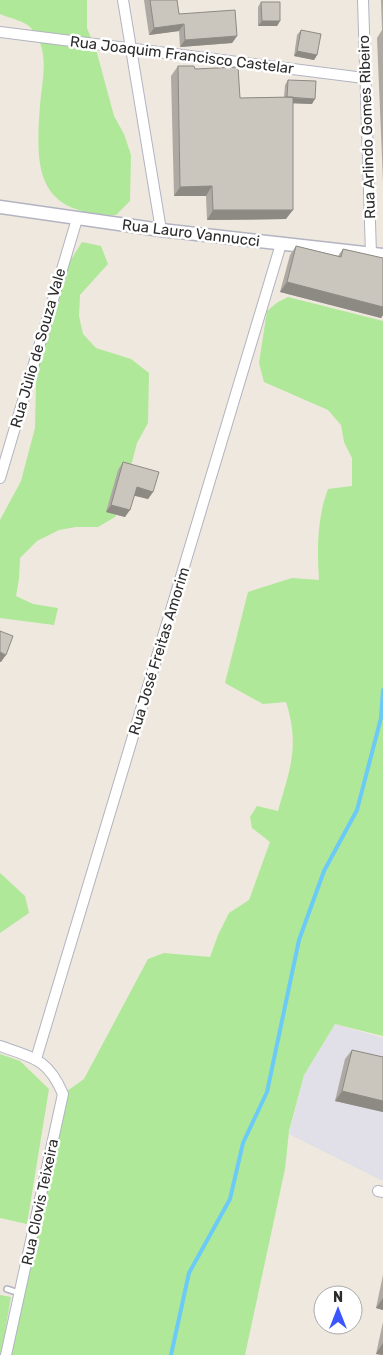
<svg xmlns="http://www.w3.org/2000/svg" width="383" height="1355" font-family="Rubik,sans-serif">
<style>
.industrial{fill:#e1dfe7}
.green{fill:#afe898}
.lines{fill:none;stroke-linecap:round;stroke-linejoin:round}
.stream{stroke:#6ccaf6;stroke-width:4}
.service-casing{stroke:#b2b4c1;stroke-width:8}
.minor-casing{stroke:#b2b4c1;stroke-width:12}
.tertiary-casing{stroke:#b2b4c1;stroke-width:15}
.service{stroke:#fff;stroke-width:5}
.minor{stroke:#fff;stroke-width:10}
.tertiary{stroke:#fff;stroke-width:12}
.wall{fill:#aea9a3}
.shaded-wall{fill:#8d8a84}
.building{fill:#cac5bd;stroke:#8d8a84}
.labels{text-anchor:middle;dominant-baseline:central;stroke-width:5;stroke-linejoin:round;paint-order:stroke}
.street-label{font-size:15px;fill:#2c2c2c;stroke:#fff}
</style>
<rect width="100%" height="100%" fill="#efe8de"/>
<path class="industrial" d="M 335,1024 L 383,1038 L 383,1181 L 289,1134 L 304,1075 Z"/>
<path class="green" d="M 0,0 L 87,0 L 87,28 L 97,53 L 114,116 L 124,134 L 131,155 L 130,201 L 116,215 C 37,214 35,171 40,105 C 42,80 51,50 31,28 C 25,21 9,18 0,14 Z
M 82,242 L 101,246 L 108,264 L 80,295 L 79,316 L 83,334 L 96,348 L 131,359 L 149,373 L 148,423 L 137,443 L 122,500 L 115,517 L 98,527 L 76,527 L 59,530 L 37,541 L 20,558 L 19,579 L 16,596 L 33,604 L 58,608 L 54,625 L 0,618 L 0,520 L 21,481 L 35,428 L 37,344 L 62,274 Z
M 288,297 L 383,321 L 383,1036 L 335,1024 L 304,1075 L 289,1131 L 285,1169 L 245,1355 L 6,1355 L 63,1094 L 84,1079 L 148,959 L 164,953 L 210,957 L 218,935 L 229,913 L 249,900 L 270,842 L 252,828 L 250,817 L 257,806 L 278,811 C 290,769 300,746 286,702 L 263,704 L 225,683 L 248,592 L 292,578 L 319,580 C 317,549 317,518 328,489 L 352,486 L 352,458 L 344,442 L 341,425 L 328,410 L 264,382 L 259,363 L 267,311 L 278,302 Z
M 0,873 L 25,896 L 29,913 L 0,933 Z
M 0,1054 L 20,1061 L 49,1089 L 27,1224 L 0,1218 Z
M 0,1295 L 11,1297 L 1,1355 L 0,1355 Z"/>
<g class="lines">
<path class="stream" d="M 171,1355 L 189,1273 L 230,1199 L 243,1143 L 267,1092 L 299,940 L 324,871 L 357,810 L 381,718 L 383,690"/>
<defs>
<path id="service" d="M 7,1289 L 19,1293"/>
<path id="minor" d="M 123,0 L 161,230
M 363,0 L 371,254
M 0,32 L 364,78
M 0,478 L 77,219
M 0,1046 C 34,1058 48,1059 63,1094 L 6,1355
M 36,1059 L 281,244
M 378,1191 L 383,1192"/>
<path id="tertiary" d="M 0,207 L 161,230 L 383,255"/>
</defs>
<use href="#service" class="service-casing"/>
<use href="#minor" class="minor-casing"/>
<use href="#tertiary" class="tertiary-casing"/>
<use href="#service" class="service"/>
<use href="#minor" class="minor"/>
<use href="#tertiary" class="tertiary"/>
</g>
<path class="wall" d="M 144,0 L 177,0 L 179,14 L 237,36 L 232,43 L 180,47 L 179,31 L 149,35 Z
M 381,0 L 383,0 L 383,182 L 377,38 L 382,30 Z
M 261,2 L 280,21 L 277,26 L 258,26 L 258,7 Z
M 301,30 L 317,55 L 314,60 L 294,56 L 297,35 Z
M 178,66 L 240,98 L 284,97 L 285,85 L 288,80 L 312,104 L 293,103 L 286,219 L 207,220 L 206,196 L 174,196 L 171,76 Z
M 296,246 L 338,256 L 343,249 L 383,258 L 383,315 L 381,318 L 280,292 L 290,255 Z
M 123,462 L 153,492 L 148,499 L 134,495 L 125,517 L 106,512 L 118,470 Z
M 352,1050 L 383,1057 L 383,1112 L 335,1101 L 345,1059 Z
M 383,1275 L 383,1310 L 376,1308 Z
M 383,1322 L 383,1355 L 376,1354 Z"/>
<path class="shaded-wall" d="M 262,21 L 280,21 L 277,26 L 258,26 Z
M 184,24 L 179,31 L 149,35 L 154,28 Z
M 237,36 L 232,43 L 180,47 L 185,40 Z
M 297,51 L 317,55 L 314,60 L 294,56 Z
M 287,98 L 315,99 L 312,104 L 284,103 Z
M 212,186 L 206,196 L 174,196 L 180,187 Z
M 213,210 L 293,210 L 286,219 L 207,220 Z
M 287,282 L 383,307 L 383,315 L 381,318 L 280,292 Z
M 137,487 L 153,492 L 148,499 L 131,495 Z
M 111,505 L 130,510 L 125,517 L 106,512 Z
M 0,652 L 6,655 L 1,662 L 0,662 Z
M 342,1091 L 383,1101 L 383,1112 L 335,1101 Z
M 383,1298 L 383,1310 L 376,1308 Z
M 383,1343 L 383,1355 L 376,1354 Z"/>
<path class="building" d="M 150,0 L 177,0 L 179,14 L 235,10 L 237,36 L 185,40 L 184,24 L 154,28 Z
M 261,2 L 280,2 L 280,21 L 262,21 Z
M 301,30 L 321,34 L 317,55 L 297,51 Z
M 178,66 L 194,66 L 195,69 L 238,67 L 240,98 L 293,97 L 293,210 L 213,210 L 212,186 L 180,187 Z
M 288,80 L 316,81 L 315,99 L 287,97 Z
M 296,246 L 341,257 L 343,249 L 383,258 L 383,307 L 287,282 Z
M 123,462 L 159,472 L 153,492 L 137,487 L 130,510 L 111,505 Z
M 0,631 L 13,636 L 6,655 L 0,652 Z
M 352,1050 L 383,1057 L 383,1101 L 342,1091 Z"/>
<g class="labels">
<g class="street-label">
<text transform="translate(182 55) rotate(7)">Rua Joaquim Francisco Castelar</text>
<text transform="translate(367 127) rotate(-92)">Rua Arlindo Gomes Ribeiro</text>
<text transform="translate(191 233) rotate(7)">Rua Lauro Vannucci</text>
<text transform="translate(38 348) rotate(-74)">Rua Jùlio de Souza Vale</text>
<text transform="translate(159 651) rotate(-73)">Rua José Freitas Amorim</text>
<text transform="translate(40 1202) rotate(-78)">Rua Clovis Teixeira</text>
</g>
</g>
<g transform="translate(338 1310)"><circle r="24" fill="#ffffff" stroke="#ababab"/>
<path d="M0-4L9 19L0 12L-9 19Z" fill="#3b56ff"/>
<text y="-8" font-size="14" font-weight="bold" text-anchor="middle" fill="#2c2c2c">N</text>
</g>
</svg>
